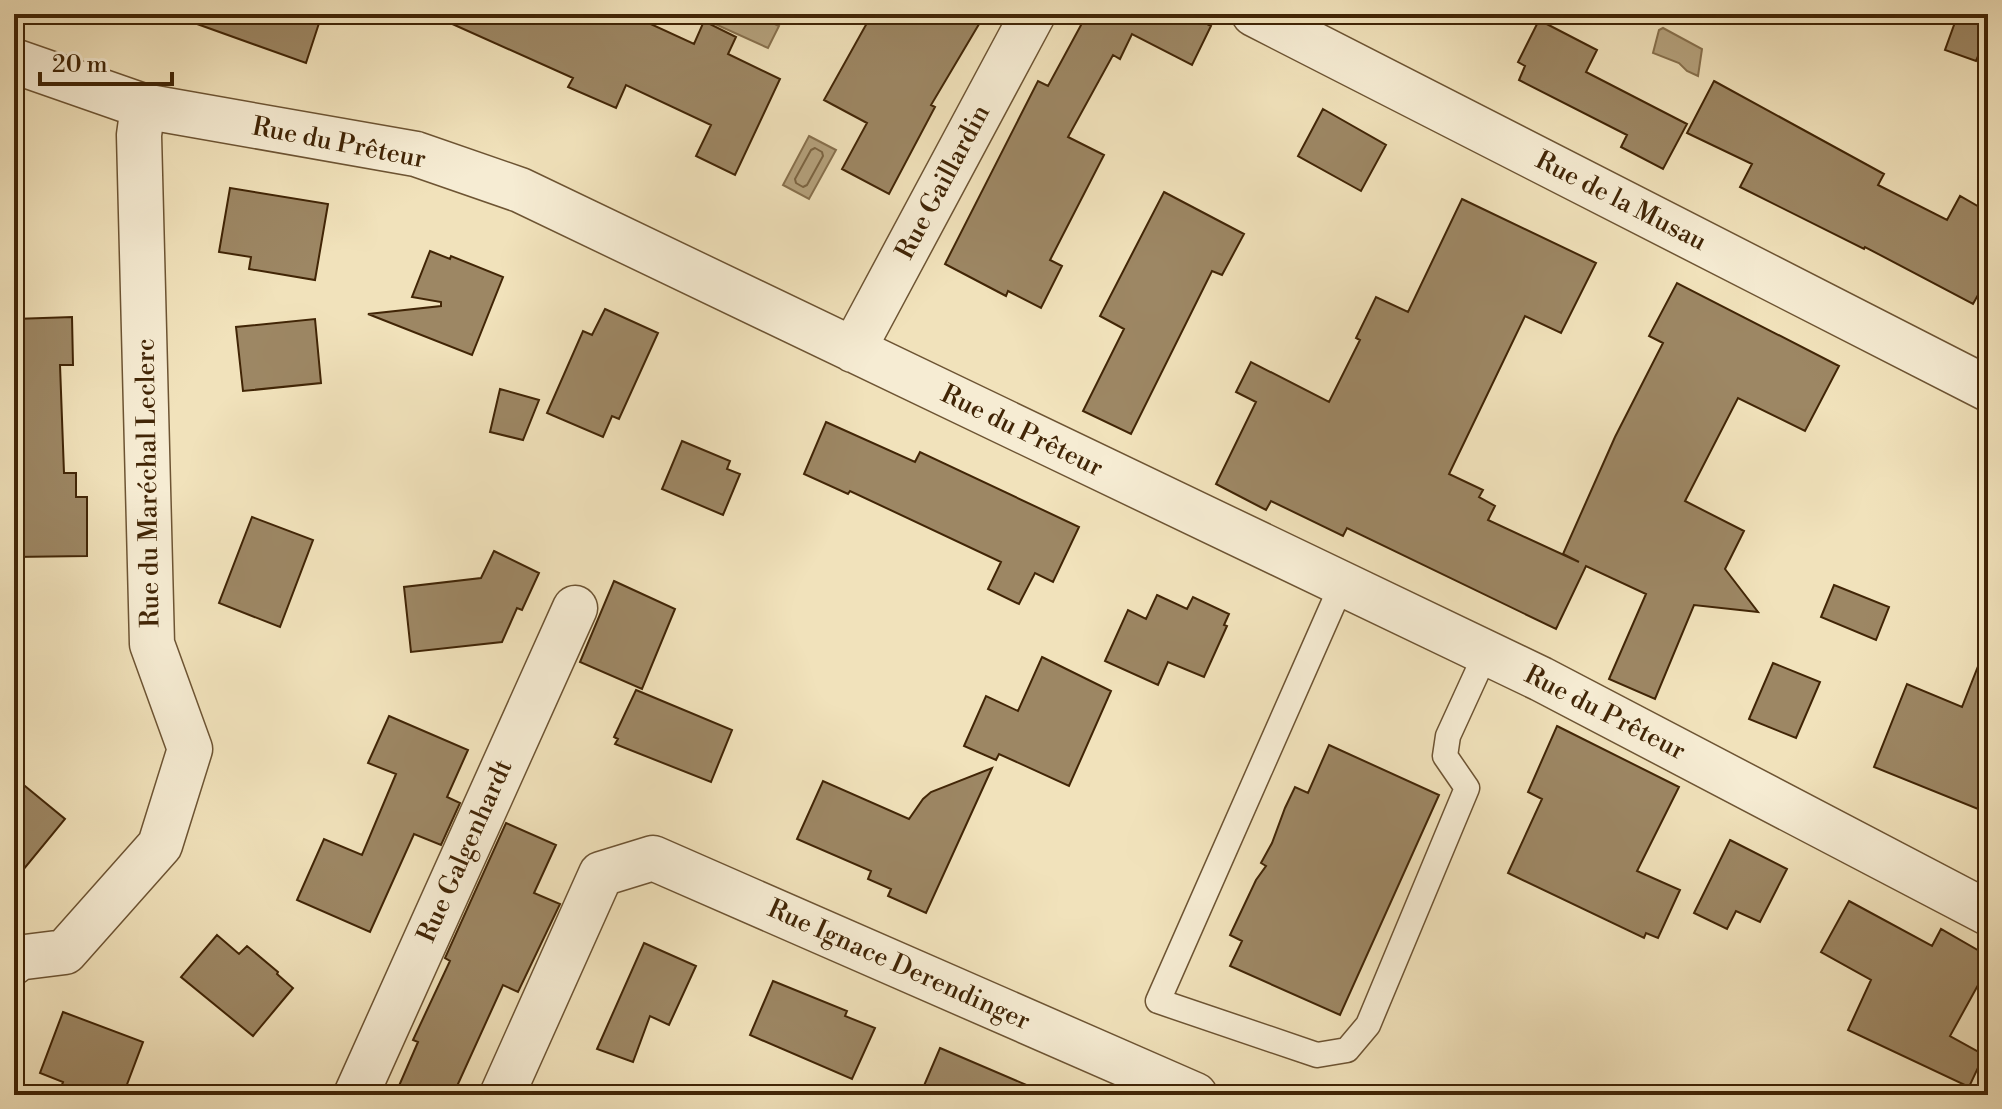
<svg xmlns="http://www.w3.org/2000/svg" width="2002" height="1109" font-family="'Libre Bodoni',serif">
<style>
.water{fill:#b5a27d;stroke:#87704d;stroke-width:2}
.lines{fill:none;stroke-linecap:round;stroke-linejoin:round}
.shore{stroke:#7b6442;stroke-width:2}
.building{fill:#9d8764;stroke:#412506;stroke-width:2}
.lane-casing{stroke:#6d5433;stroke-width:27}
.street-casing{stroke:#6d5433;stroke-width:47}
.lane{stroke:#f6ecd3;stroke-width:24}
.street{stroke:#f6ecd3;stroke-width:44}
.labels{text-anchor:middle;dominant-baseline:central;stroke-width:7;stroke-linejoin:round;paint-order:stroke}
.street-label{font-size:26px;fill:#412506;stroke:#f6ecd3}
</style>
<rect width="100%" height="100%" fill="#f1e2bb"/>
<filter id="stains"><feTurbulence type="fractalNoise" baseFrequency=".0025" numOctaves="4"/><feColorMatrix values="0 0 0 0 .2 0 0 0 0 .09 0 0 0 0 .02 0 0 0 .5 -.17"/></filter>
<radialGradient id="worn" r=".72"><stop offset=".6" stop-color="#630" stop-opacity="0"/><stop offset="1" stop-color="#630" stop-opacity=".3"/></radialGradient>
<path class="water" d="M 720,14 L 754,14 L 779,26 L 768,48 L 715,24 Z
M 1663,28 L 1702,49 L 1698,76 L 1687,71 L 1679,63 L 1653,53 L 1659,30 Z
M 809,136 L 836,150 L 809,199 L 783,185 Z"/>
<g class="lines">
<path class="shore" d="M 815,148 L 822,152 L 823,156 L 807,185 L 803,187 L 796,183 L 795,179 L 811,150 Z"/>
</g>
<path class="building" d="M 187,14 L 322,14 L 306,63 L 186,20 Z
M 430,14 L 629,14 L 694,44 L 704,21 L 736,37 L 728,54 L 780,79 L 735,175 L 696,156 L 711,125 L 626,85 L 616,108 L 568,87 L 573,78 Z
M 872,14 L 985,14 L 931,105 L 935,107 L 889,194 L 842,169 L 867,123 L 824,100 Z
M 1087,14 L 1188,14 L 1211,26 L 1192,65 L 1132,34 L 1120,59 L 1113,55 L 1068,137 L 1104,155 L 1050,260 L 1062,266 L 1041,308 L 1008,291 L 1006,296 L 945,264 L 1038,81 L 1048,86 Z
M 1958,14 L 1988,24 L 1988,31 L 1976,61 L 1945,50 Z
M 1539,20 L 1597,50 L 1586,72 L 1687,124 L 1663,169 L 1621,147 L 1627,135 L 1519,80 L 1525,66 L 1518,62 Z
M 1714,81 L 1884,174 L 1878,185 L 1947,220 L 1960,196 L 1988,212 L 1988,277 L 1973,304 L 1865,247 L 1864,249 L 1740,187 L 1752,164 L 1687,133 Z
M 1323,109 L 1386,145 L 1361,191 L 1298,156 Z
M 230,188 L 328,204 L 315,280 L 249,269 L 251,257 L 219,252 Z
M 1164,192 L 1244,234 L 1222,275 L 1212,271 L 1131,434 L 1083,411 L 1124,329 L 1100,316 Z
M 1462,199 L 1596,263 L 1561,333 L 1525,316 L 1449,474 L 1483,490 L 1479,497 L 1495,506 L 1488,520 L 1579,562 L 1563,554 L 1615,437 L 1663,343 L 1649,336 L 1677,283 L 1839,366 L 1805,431 L 1738,398 L 1685,501 L 1744,531 L 1725,569 L 1758,612 L 1694,605 L 1655,699 L 1609,679 L 1646,594 L 1586,566 L 1556,629 L 1347,528 L 1343,536 L 1271,501 L 1266,510 L 1216,484 L 1256,402 L 1236,392 L 1251,362 L 1329,402 L 1360,340 L 1356,338 L 1376,297 L 1408,312 Z
M 430,251 L 450,259 L 451,256 L 503,277 L 472,355 L 368,314 L 441,306 L 441,302 L 412,297 Z
M 605,309 L 658,333 L 619,419 L 612,416 L 603,437 L 547,413 L 583,331 L 592,335 Z
M 72,317 L 73,365 L 60,365 L 64,473 L 76,473 L 76,497 L 87,497 L 87,556 L 14,557 L 18,415 L 14,415 L 14,319 Z
M 315,319 L 321,383 L 243,391 L 236,327 Z
M 500,389 L 539,400 L 523,440 L 490,432 Z
M 826,422 L 915,462 L 920,452 L 1079,527 L 1053,582 L 1035,573 L 1019,604 L 988,589 L 1001,562 L 850,491 L 848,494 L 804,474 Z
M 682,441 L 730,461 L 727,469 L 740,474 L 723,515 L 662,489 Z
M 252,517 L 313,540 L 280,627 L 219,603 Z
M 494,551 L 539,573 L 522,610 L 517,608 L 502,642 L 411,652 L 404,587 L 481,578 Z
M 614,581 L 675,609 L 642,689 L 580,662 Z
M 1834,585 L 1889,607 L 1876,640 L 1821,617 Z
M 1157,595 L 1187,609 L 1193,597 L 1229,614 L 1224,625 L 1227,626 L 1204,677 L 1168,662 L 1158,685 L 1105,661 L 1128,610 L 1146,619 Z
M 1986,646 L 1988,646 L 1988,813 L 1874,767 L 1907,684 L 1962,707 Z
M 1042,657 L 1111,691 L 1069,786 L 999,754 L 996,760 L 964,746 L 986,696 L 1018,711 Z
M 1773,663 L 1820,682 L 1796,738 L 1749,719 Z
M 636,690 L 732,730 L 711,782 L 615,744 L 618,739 L 614,737 Z
M 389,716 L 468,750 L 447,797 L 460,803 L 441,845 L 414,834 L 370,932 L 297,900 L 324,839 L 362,855 L 396,774 L 368,763 Z
M 1557,726 L 1679,787 L 1637,871 L 1680,890 L 1658,938 L 1646,933 L 1644,938 L 1508,873 L 1542,799 L 1528,792 Z
M 1329,745 L 1439,795 L 1340,1015 L 1230,966 L 1242,941 L 1230,935 L 1256,880 L 1266,866 L 1261,863 L 1272,843 L 1285,808 L 1295,787 L 1308,793 Z
M 992,768 L 926,913 L 888,896 L 891,889 L 868,879 L 871,871 L 797,839 L 823,781 L 909,819 L 923,799 L 931,792 Z
M 14,777 L 65,819 L 14,881 Z
M 506,823 L 556,845 L 534,893 L 560,904 L 518,992 L 503,985 L 453,1095 L 395,1095 L 418,1042 L 413,1040 L 450,961 L 445,958 Z
M 1730,840 L 1787,869 L 1760,922 L 1736,911 L 1727,929 L 1694,913 Z
M 1849,901 L 1932,946 L 1941,929 L 1988,956 L 1988,967 L 1950,1036 L 1984,1055 L 1969,1087 L 1848,1030 L 1871,980 L 1821,952 Z
M 217,935 L 239,954 L 247,946 L 278,972 L 277,974 L 293,988 L 253,1036 L 181,977 Z
M 644,943 L 696,966 L 669,1025 L 650,1016 L 633,1062 L 597,1049 Z
M 773,981 L 847,1011 L 845,1016 L 875,1028 L 852,1079 L 750,1035 Z
M 63,1012 L 143,1042 L 123,1095 L 58,1095 L 63,1082 L 40,1073 Z
M 940,1048 L 1050,1095 L 920,1095 Z"/>
<g class="lines">
<defs>
<path id="lane" d="M 1342,584 L 1158,1001 L 1317,1055 L 1347,1050 L 1368,1025 L 1467,788 L 1445,756 L 1448,736 L 1486,653"/>
<path id="street" d="M 1254,14 L 1988,389
M 14,61 L 143,106 L 416,154 L 520,190 L 1541,679 L 1988,913
M 853,350 L 1033,14
M 14,962 L 17,958 L 65,952 L 160,845 L 190,749 L 152,644 L 139,135 L 143,106
M 356,1095 L 575,608
M 502,1095 L 601,874 L 653,858 L 1195,1095"/>
</defs>
<use href="#lane" class="lane-casing"/>
<use href="#street" class="street-casing"/>
<use href="#lane" class="lane"/>
<use href="#street" class="street"/>
</g>
<g class="labels">
<g class="street-label">
<text transform="translate(339 143) rotate(11)">Rue du Prêteur</text>
<text transform="translate(943 182) rotate(-62)">Rue Gaillardin</text>
<text transform="translate(1621 201) rotate(27)">Rue de la Musau</text>
<text transform="translate(1022 431) rotate(26)">Rue du Prêteur</text>
<text transform="translate(148 483) rotate(-91)">Rue du Maréchal Leclerc</text>
<text transform="translate(1605 713) rotate(27)">Rue du Prêteur</text>
<text transform="translate(465 851) rotate(-66)">Rue Galgenhardt</text>
<text transform="translate(899 965) rotate(24)">Rue Ignace Derendinger</text>
</g>
</g>
<rect width="2002" height="1109" fill="none" stroke="#f1e2bb" stroke-width="48"/>
<rect x="16" y="16" width="1970" height="1077" fill="none" stroke="#412506" stroke-width="4"/>
<rect x="24" y="24" width="1954" height="1061" fill="none" stroke="#412506" stroke-width="2"/>
<path d="M40 72v12h132v-12" fill="none" stroke="#412506" stroke-width="4"/>
<text x="52" y="72" font-size="24" fill="#412506" stroke="#f6ecd3" stroke-width="6" paint-order="stroke">20 m</text>
<rect width="100%" height="100%" filter="url(#stains)"/>
<rect width="100%" height="100%" fill="url(#worn)"/>
</svg>
